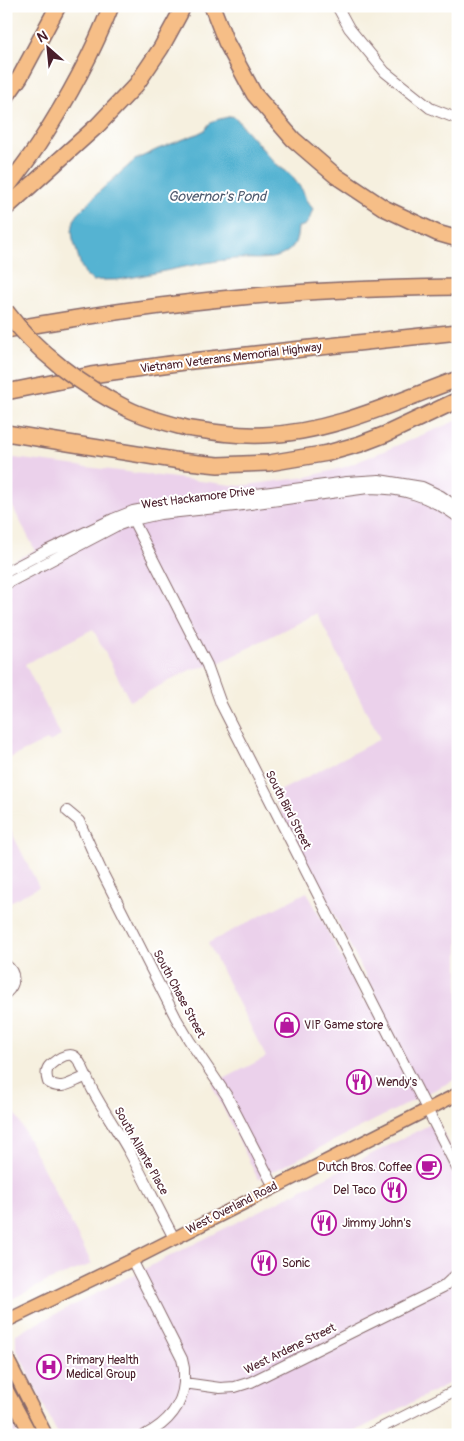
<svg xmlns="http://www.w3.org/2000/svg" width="464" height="1441" font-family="Pangolin,sans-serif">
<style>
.built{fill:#ebd1eb}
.water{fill:#54b3d2;stroke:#4f697e}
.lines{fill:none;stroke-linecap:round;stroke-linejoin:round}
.minor-casing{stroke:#86686a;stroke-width:12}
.major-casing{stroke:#86686a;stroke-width:15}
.highway-casing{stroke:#86686a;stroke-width:18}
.minor{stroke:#fff;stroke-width:10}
.major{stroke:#f6be87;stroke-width:12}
.highway{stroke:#f6be87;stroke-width:15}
.highway-bridge-casing{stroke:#86686a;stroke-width:18;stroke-linecap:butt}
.highway-bridge{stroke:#f6be87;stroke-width:15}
.labels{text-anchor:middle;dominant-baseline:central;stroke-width:4;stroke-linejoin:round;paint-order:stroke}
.street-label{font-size:12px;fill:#4a1f2b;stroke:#fff}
.poi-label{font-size:12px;fill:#4a1f2b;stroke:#fff;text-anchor:start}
.water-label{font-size:14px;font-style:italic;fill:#4e5a6e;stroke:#fff}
</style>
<rect width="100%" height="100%" fill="#fff"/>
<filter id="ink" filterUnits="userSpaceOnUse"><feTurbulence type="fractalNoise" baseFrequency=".02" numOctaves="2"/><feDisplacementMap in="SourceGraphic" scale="10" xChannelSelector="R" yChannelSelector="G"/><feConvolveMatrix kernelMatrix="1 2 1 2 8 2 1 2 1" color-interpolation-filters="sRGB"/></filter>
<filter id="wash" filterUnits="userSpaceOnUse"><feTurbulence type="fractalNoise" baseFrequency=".0096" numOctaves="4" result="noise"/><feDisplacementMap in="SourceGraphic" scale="20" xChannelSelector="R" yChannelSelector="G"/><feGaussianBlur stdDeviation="1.12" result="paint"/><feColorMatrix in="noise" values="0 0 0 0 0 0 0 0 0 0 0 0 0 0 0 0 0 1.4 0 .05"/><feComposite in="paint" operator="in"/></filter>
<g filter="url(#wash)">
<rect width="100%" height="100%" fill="#f6f0df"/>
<path class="built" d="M 458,420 L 458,1078 L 258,1179 L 212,1085 L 266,1057 L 208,943 L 307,892 L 365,1002 L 376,996 L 272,795 L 380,739 L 317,613 L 215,665 L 192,669 L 130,701 L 93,629 L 25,664 L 61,736 L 49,742 L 47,740 L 6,760 L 6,565 L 35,550 L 6,494 L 6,457 L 240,486 L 307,477 L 345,467 Z
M 6,821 L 39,887 L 6,904 Z
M 14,1111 L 92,1264 L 50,1280 L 6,1302 L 6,1115 Z
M 437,1121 L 458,1162 L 458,1379 L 348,1435 L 58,1435 L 16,1348 L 16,1334 Z
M 7,1414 L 18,1435 L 6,1435 L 6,1415 Z"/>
<path class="water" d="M 232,116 L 237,119 L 243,127 L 275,163 L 291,175 L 303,191 L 306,200 L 313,209 C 309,218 310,226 298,227 C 297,241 295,248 282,255 C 270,261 246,258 233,259 C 196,263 160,273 123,279 C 114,281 103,279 93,281 L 86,275 L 81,266 L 73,239 L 72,231 L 74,220 L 81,210 L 101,190 L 135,160 L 158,149 L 197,134 L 205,130 L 209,124 L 216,120 Z"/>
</g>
<g filter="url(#ink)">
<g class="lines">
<defs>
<path id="minor" d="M 337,6 L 349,28 L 385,72 L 430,108 L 458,119
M 133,520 L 207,665 L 221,704 L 458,1170
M 6,572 L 46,551 L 113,519 L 133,511 L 166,505 L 234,497 L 347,482 L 379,480 L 422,487 L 441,496 L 458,508
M 6,584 L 116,526 L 133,520 L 160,514 L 235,506 L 368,488 C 404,488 429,496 458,517
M 67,811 L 79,821 L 100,868 L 176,1018 L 189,1040 L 227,1096 L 274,1187
M 6,965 C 16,973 16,984 6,993
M 86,1077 C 72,1081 62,1092 48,1082 C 46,1076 45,1070 50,1065 C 56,1060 67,1052 74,1056 C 81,1060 88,1081 92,1089 C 104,1112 118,1131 130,1153 C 145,1181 159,1210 174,1238
M 132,1260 L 182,1359 L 184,1368 L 184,1383
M 145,1435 C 166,1424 182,1407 184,1383 L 220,1388 L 235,1387 L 251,1382 L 443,1287 L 458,1273
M 367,1435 L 458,1389"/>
<path id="major" d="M 6,1321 L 132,1260 L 458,1094
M 6,1356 L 46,1435
M 6,1388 L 31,1435"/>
<path id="highway" d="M 212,6 L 226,42 L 254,94 L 293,139 L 336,176 L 384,208 L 437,233 L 458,239
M 6,97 L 20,77 L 58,6
M 6,189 C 16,175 28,160 38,145 C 66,102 92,55 111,6
M 6,208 L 98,125 L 136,85 L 161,48 L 179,15 L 183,6
M 6,330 C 85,316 163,304 242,297 C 314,290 386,288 458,287
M 6,392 L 91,375 L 192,361 L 458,332
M 186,428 C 212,432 237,436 263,435 C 331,433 395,402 458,379
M 6,433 L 180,461 L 218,465 L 269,463 L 328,453 L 360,444 L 386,434 L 458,400"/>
</defs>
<use href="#minor" class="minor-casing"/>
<use href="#major" class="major-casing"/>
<use href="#highway" class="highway-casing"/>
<use href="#minor" class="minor"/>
<use href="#major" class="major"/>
<use href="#highway" class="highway"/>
<defs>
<path id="highway-bridge" d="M 6,311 C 36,352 83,387 128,409 C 146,418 167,423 186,428"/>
</defs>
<use href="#highway-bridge" class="highway-bridge-casing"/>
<use href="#highway-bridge" class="highway-bridge"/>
</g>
</g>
<defs>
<symbol id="shop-ring" viewBox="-11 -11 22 22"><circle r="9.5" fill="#fff" stroke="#b5179e" stroke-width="1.5"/><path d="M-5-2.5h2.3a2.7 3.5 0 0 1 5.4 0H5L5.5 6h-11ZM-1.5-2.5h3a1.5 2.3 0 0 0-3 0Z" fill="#b5179e"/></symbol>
<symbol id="restaurant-ring" viewBox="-11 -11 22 22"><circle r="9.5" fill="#fff" stroke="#b5179e" stroke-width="1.5"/><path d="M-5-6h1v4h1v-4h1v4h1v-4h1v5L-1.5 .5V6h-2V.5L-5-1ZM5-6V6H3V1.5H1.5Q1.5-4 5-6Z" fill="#b5179e"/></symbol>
<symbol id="cafe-ring" viewBox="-11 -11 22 22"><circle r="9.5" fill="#fff" stroke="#b5179e" stroke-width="1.5"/><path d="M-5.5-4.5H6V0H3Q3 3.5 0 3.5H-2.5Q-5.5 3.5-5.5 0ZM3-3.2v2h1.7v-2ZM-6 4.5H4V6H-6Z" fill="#b5179e"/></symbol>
<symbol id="hospital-ring" viewBox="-11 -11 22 22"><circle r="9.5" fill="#fff" stroke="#b5179e" stroke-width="1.5"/><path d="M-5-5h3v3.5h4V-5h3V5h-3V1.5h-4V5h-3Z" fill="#b5179e"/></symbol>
</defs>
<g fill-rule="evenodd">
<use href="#shop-ring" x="273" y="1011" width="28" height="28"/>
<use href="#restaurant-ring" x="345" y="1068" width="28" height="28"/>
<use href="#cafe-ring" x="415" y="1153" width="28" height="28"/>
<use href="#restaurant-ring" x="380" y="1176" width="28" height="28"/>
<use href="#restaurant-ring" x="310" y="1209" width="28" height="28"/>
<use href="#restaurant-ring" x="250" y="1249" width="28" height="28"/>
<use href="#hospital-ring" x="35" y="1353" width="28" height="28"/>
</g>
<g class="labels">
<g class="street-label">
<text transform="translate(231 358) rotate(-7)">Vietnam Veterans Memorial Highway</text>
<text transform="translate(198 498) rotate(-7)">West Hackamore Drive</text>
<text transform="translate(288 810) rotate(63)">South Bird Street</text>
<text transform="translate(179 994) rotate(62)">South Chase Street</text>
<text transform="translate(141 1151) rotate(61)">South Allante Place</text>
<text transform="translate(232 1208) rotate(-27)">West Overland Road</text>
<text transform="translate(290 1349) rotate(-26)">West Ardene Street</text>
</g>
<g class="poi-label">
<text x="304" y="1025">VIP Game store</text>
<text x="376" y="1082">Wendy's</text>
<text x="412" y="1167" text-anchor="end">Dutch Bros. Coffee</text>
<text x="376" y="1190" text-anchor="end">Del Taco</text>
<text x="342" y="1223">Jimmy John's</text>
<text x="282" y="1263">Sonic</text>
<text x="66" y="1360">Primary Health<tspan x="66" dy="14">Medical Group</tspan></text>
</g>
<g class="water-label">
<text x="217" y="196">Governor's Pond</text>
</g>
</g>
<rect width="464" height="1441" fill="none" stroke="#fff" stroke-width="25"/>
<g transform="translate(48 48) rotate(333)" stroke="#ffffff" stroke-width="4" paint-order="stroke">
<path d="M0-4L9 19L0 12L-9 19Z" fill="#4a1f2b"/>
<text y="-8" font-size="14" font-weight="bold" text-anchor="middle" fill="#4a1f2b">N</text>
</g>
</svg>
